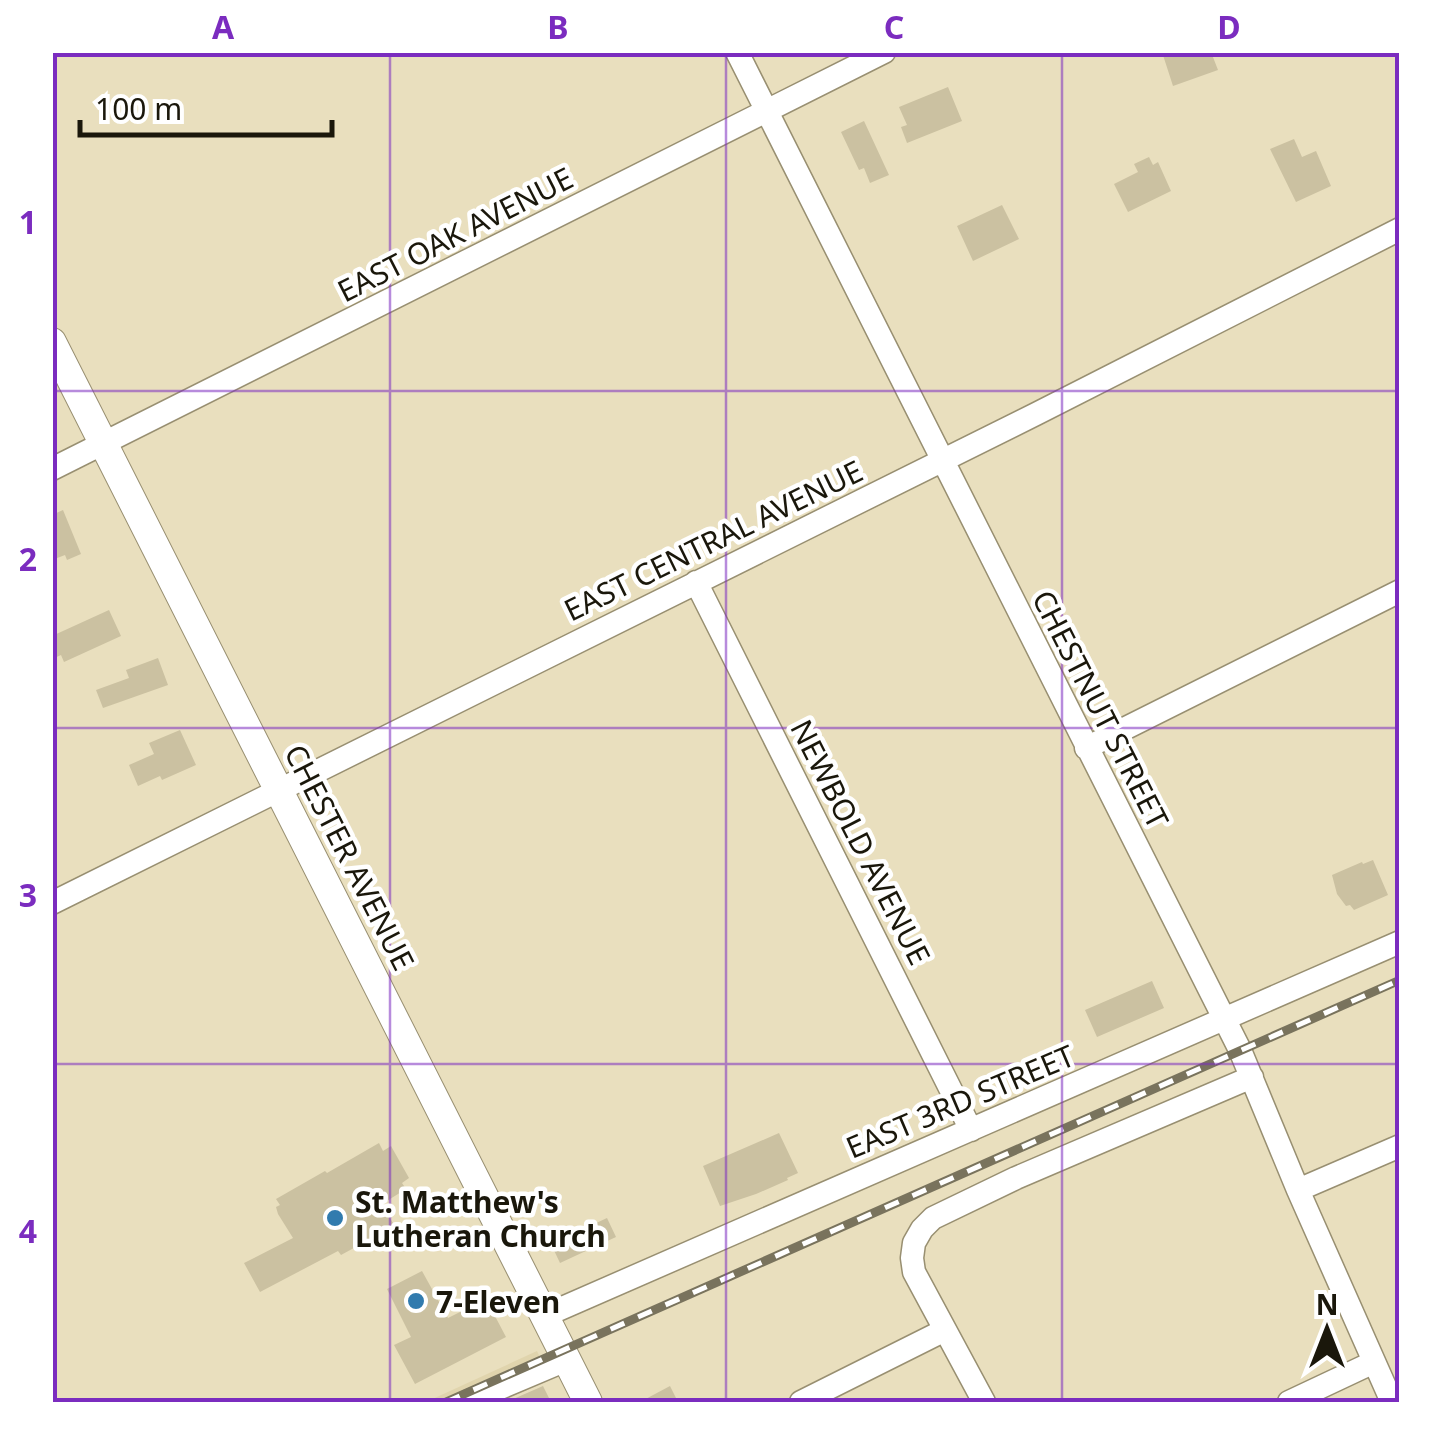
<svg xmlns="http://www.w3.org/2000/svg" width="1452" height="1455" font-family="'Noto Sans',sans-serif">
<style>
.built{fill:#e0d4ad}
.building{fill:#cbc1a1}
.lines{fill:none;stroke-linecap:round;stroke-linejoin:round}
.minor-casing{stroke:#988f71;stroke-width:25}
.major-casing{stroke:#988f71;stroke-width:30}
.minor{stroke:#fff;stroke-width:22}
.major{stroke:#fff;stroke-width:28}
.rail-casing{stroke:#79735d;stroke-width:9}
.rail{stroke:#fff;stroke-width:5;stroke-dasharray:15;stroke-linecap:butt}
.grid{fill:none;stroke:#7b2cbf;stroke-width:2.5;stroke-opacity:0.55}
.poi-dot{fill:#317bae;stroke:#fff;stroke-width:4}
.labels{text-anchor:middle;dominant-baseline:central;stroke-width:9;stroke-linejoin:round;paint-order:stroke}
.street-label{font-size:30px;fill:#1a170b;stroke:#fff}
.poi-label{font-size:30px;font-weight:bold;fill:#1a170b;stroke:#fff;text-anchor:start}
.neatline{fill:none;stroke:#7b2cbf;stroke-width:4}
.grid-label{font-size:32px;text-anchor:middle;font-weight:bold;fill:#7b2cbf}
</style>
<rect width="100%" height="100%" fill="#e9dfbe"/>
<path class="built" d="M 537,1351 L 543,1364 L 457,1402 L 426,1402 Z"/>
<path class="building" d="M 1162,52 L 1211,52 L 1218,70 L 1173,86 Z
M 948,87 L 962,121 L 907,143 L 901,127 L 907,125 L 899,107 Z
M 864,121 L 889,175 L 870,183 L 864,168 L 859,170 L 841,132 Z
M 1294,139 L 1302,157 L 1316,151 L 1331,186 L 1296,202 L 1270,149 Z
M 1149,157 L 1153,165 L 1158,162 L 1171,191 L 1128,212 L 1114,184 L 1138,172 L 1134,164 Z
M 1002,205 L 1019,239 L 973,261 L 957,226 Z
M 63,510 L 81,554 L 67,560 L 65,555 L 52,560 L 52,515 Z
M 109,610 L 121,636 L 64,662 L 61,655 L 52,659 L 52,636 Z
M 158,658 L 168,685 L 103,708 L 96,690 L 129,678 L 126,670 Z
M 180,730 L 196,765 L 162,780 L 160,776 L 138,786 L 129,765 L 154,754 L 149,743 Z
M 1373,860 L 1388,895 L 1354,910 L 1350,905 L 1346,906 L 1337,894 L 1332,875 L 1362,862 L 1363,864 Z
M 1152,981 L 1164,1008 L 1097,1037 L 1085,1010 Z
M 779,1133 L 798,1173 L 787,1178 L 788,1180 L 756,1194 L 720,1206 L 703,1166 Z
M 379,1143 L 383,1151 L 391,1146 L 409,1178 L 402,1183 L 406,1189 L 382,1204 L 394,1225 L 376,1236 L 379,1241 L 366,1248 L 363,1243 L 341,1255 L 338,1251 L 260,1292 L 244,1263 L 293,1238 L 278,1214 L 276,1207 L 280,1205 L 276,1199 L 325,1171 L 327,1173 Z
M 607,1218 L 616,1237 L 560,1263 L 551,1244 Z
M 422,1271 L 448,1318 L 486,1299 L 506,1337 L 415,1384 L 394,1345 L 411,1337 L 387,1289 Z
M 543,1386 L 551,1402 L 505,1402 L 511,1400 Z
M 670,1386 L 678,1402 L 640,1402 Z"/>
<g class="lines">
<defs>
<path id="minor" d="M 737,52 L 1240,1050 L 1298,1190 L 1392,1402
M 52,469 L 884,52
M 696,582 L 971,1130
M 1086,748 L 1400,591
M 52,903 L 1036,414 L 1400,229
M 1298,1190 L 1400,1146
M 544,1316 L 1400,942
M 467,1402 L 566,1360
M 801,1402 L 945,1330
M 984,1402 L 914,1272 L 912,1258 L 914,1243 L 922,1229 L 933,1218 L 1016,1178 L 1252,1077
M 1289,1402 L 1374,1362"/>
<path id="major" d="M 52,342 L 588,1402"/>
</defs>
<use href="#minor" class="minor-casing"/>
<use href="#major" class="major-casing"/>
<use href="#minor" class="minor"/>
<use href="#major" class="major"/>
<defs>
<path id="rail" d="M 446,1402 L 1400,980"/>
</defs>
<use href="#rail" class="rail-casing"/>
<use href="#rail" class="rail"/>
</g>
<path class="grid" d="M 390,52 L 390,1402M 726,52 L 726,1402M 1062,52 L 1062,1402M 52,391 L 1400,391M 52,728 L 1400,728M 52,1064 L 1400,1064"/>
<g class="poi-dot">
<circle cx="335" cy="1218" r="10"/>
<circle cx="416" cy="1301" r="10"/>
</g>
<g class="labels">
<g class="street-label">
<text transform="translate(455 234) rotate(-27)">EAST OAK AVENUE</text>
<text transform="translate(713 540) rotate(-26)">EAST CENTRAL AVENUE</text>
<text transform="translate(1101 709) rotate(63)">CHESTNUT STREET</text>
<text transform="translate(861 842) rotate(63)">NEWBOLD AVENUE</text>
<text transform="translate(350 857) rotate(63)">CHESTER AVENUE</text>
<text transform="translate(960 1101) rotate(-23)">EAST 3RD STREET</text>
</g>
<g class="poi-label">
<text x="355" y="1201">St. Matthew's<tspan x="355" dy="34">Lutheran Church</tspan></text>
<text x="436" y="1301">7-Eleven</text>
</g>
</g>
<rect width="1452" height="1455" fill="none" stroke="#ffffff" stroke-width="110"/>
<g transform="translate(1327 1330)" stroke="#ffffff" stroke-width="8" paint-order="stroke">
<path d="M0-8L18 38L0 25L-18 38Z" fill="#1a170b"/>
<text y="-15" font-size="28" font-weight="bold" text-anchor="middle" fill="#1a170b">N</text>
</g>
<path d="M80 120v15h252v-15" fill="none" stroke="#1a170b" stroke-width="5"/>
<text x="95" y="120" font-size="30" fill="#1a170b" stroke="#ffffff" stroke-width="8" paint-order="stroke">100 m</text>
<rect x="55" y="55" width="1342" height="1345" class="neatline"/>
<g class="grid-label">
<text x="223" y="39">A</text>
<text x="558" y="39">B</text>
<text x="894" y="39">C</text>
<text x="1229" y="39">D</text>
<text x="28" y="234">1</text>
<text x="28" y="571">2</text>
<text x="28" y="907">3</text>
<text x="28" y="1243">4</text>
</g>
</svg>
